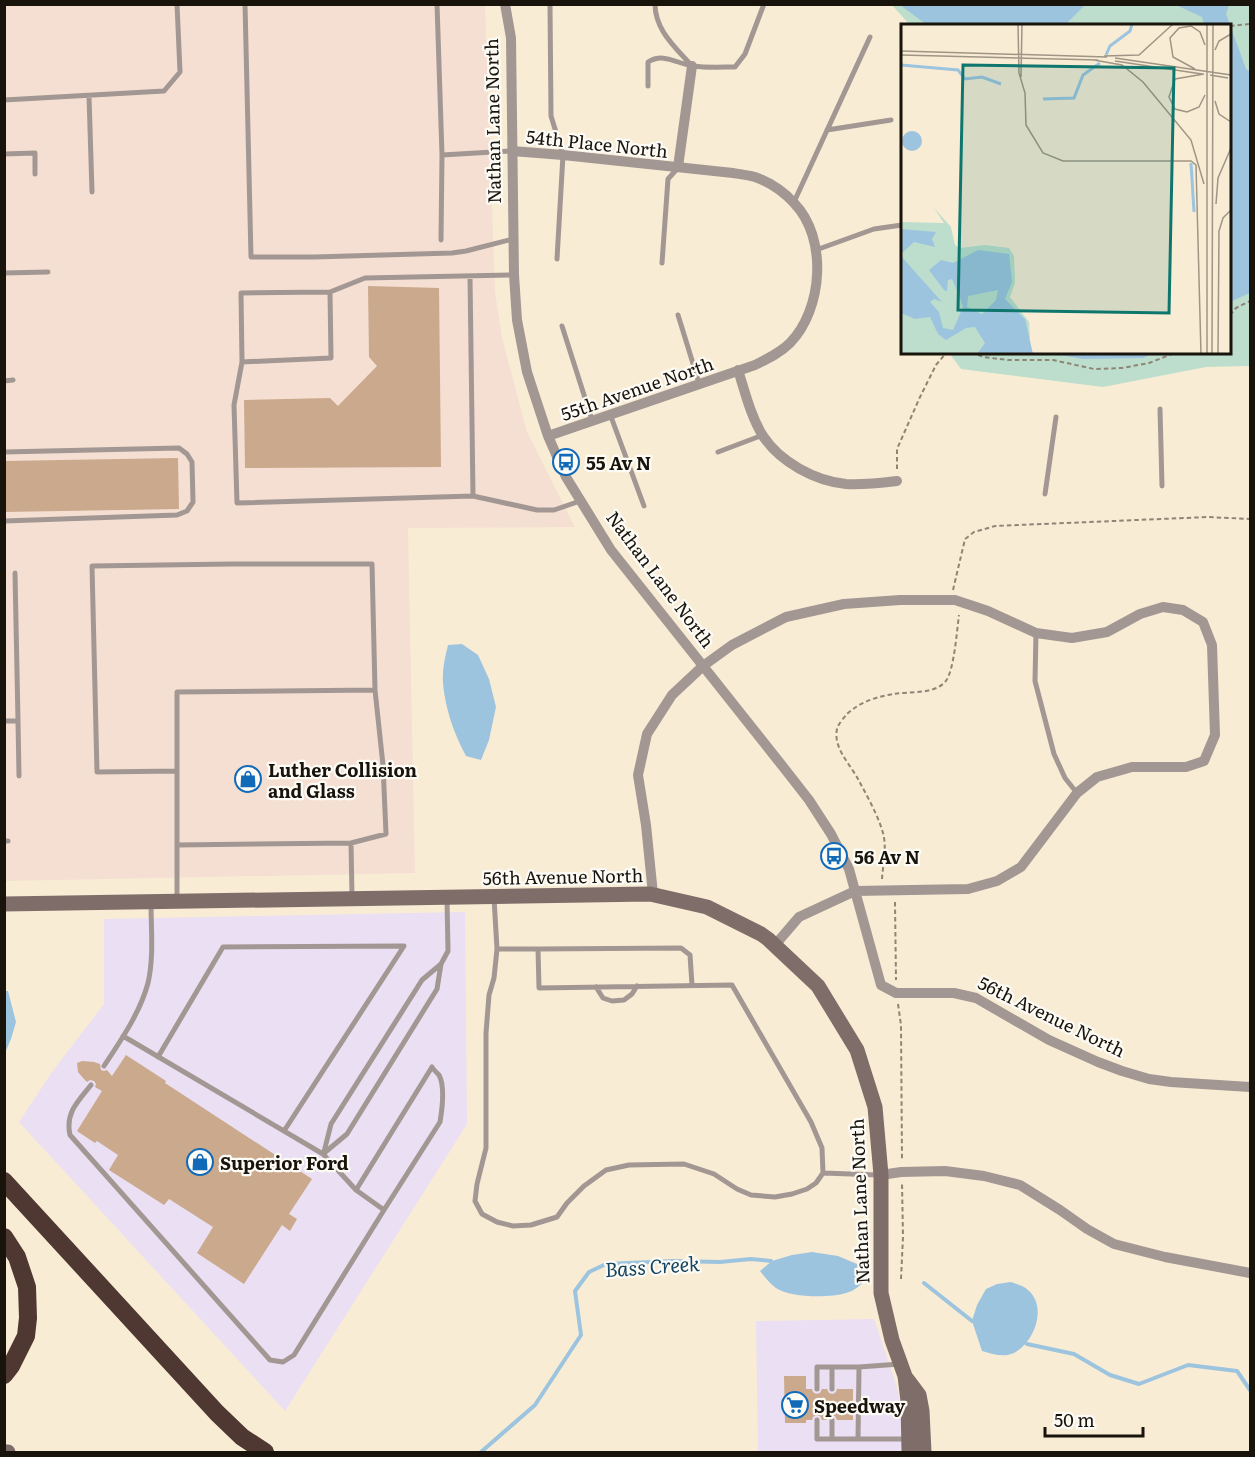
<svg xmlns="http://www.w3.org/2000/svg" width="1255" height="1457" font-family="Literata,serif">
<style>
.commercial{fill:#eadff3}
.industrial{fill:#f5dfd2}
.green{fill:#bddecd}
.water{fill:#9dc4de}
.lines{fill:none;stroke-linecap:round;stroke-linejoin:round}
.stream{stroke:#9dc4de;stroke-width:4}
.building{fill:#caa98c}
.path{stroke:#8e8575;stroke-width:2;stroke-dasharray:4.5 3;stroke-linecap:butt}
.lane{stroke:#a39793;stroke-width:5}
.street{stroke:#a39793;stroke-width:10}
.secondary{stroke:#7e6d68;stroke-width:15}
.highway{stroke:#4e3831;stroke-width:18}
.labels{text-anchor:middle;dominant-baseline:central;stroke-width:4.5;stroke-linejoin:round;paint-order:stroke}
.street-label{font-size:18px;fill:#18130b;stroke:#fdfbf6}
.poi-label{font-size:18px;font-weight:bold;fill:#18130b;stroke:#fdfbf6;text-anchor:start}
.water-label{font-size:20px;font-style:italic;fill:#14445f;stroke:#fdfbf6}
.inset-river{fill:none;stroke:#9dc4de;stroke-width:3}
.inset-road{fill:none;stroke:#9f9584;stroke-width:1.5}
.view{fill:#0f766e;fill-opacity:0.15;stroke:#0f766e;stroke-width:3}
.inset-edge{fill:none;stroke:#18130b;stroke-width:3}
</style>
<rect width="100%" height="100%" fill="#f9ecd5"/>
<path class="commercial" d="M 465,912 L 467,1124 L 285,1411 L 19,1122 L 52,1072 L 104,1004 L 104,919 Z
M 874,1319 L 895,1381 L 902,1408 L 901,1452 L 758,1452 L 756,1321 Z"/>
<path class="industrial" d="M 4,5 L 485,5 L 495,292 L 502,338 L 527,432 L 575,527 L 408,528 L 415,873 L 5,881 Z"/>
<path class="green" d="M 892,5 L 1250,5 L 1250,366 L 1206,367 L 1103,387 L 961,369 L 949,353 L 1230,352 L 1230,26 L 910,25 Z"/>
<path class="water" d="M 900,5 L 1085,5 L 1064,26 L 927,25 Z
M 1176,5 L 1229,5 L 1226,14 L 1246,69 L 1250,72 L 1250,293 L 1230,302 L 1230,26 L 1204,25 L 1202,17 Z
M 1050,353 L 1155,352 L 1155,353 L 1143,358 L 1083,359 Z
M 462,644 L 478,655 L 489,679 L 496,707 L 489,740 L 481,760 L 466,756 C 454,734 445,708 443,683 C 442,670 445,657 448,645 Z
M 5,991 L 8,991 L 16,1022 L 11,1039 L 5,1053 Z
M 812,1252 L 838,1256 L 857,1264 L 865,1280 C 860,1286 854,1291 846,1293 C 830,1298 790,1298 776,1288 C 770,1284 765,1277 760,1271 L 772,1261 L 792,1255 Z
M 1011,1282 C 1016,1284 1024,1286 1028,1290 C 1048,1307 1034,1343 1014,1353 C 1003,1358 993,1354 982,1351 L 972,1321 L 977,1305 L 986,1289 L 997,1284 Z"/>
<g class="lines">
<path class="stream" d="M 924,1283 L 972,1321
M 1027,1344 L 1074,1354 L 1110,1375 L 1139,1384 L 1188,1365 L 1237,1371 L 1250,1390
M 481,1452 L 535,1405 L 581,1335 L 575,1291 L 589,1272 L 606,1264 L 673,1261 L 720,1262 L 751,1259 L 771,1261"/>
</g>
<path class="building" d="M 368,286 L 439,288 L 441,467 L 245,468 L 244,400 L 330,398 L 338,406 L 377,366 L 369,357 Z
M 178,458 L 179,509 L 4,512 L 4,461 Z
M 126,1055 L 166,1081 L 165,1083 L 312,1179 L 289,1214 L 297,1219 L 290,1231 L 282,1225 L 244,1284 L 197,1253 L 213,1227 L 169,1199 L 164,1205 L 109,1170 L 118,1155 L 97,1141 L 95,1143 L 77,1131 L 102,1091 L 95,1087 L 96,1084 L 94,1081 L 90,1080 L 87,1082 L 83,1078 L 78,1072 L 77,1063 L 82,1061 L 94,1062 L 100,1064 L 101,1070 L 104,1071 L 107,1070 L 112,1076 Z
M 784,1376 L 806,1376 L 806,1389 L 812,1389 L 813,1392 L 816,1394 L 820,1393 L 822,1389 L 827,1389 L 829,1393 L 833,1394 L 836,1392 L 837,1389 L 853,1389 L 853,1420 L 837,1420 L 835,1416 L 831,1415 L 828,1417 L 827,1420 L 822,1420 L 820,1416 L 816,1415 L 813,1417 L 812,1420 L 806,1420 L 806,1423 L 785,1423 Z"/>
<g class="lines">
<path class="path" d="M 1230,26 L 1250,24
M 1230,315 L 1236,308 L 1250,301
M 971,352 L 983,357 L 1008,360 L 1053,360 L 1094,369 L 1122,368 L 1149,363 L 1177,352
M 897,469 L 897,449 L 920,397 L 936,365 L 947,352
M 953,590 L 965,539 L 974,532 L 995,526 L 1208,517 L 1250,519
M 882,879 C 883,864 887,847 883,833 C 878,815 867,796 858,779 C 850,764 833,748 837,729 C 838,724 844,718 847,714 C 860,702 876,697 893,694 C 909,691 933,695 945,682 C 954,673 957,629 959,615
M 895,902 L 896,980
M 898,1004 L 901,1025 L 902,1160
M 901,1279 L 903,1237 L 902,1183"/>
<path class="lane" d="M 245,4 L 251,257 L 314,257 L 452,253 L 466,251 L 513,239
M 437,4 L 442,155 L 512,151
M 550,4 L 551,116 L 563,155 L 557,259
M 655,4 C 655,30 675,47 691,65
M 648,86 L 648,62 C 664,52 677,64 693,66 C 707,68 722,67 735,67 L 745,54 L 764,4
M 89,96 L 92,192
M 4,100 L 164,91 L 180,72 L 177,4
M 827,130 L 891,120
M 4,154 L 35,153 L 35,174
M 794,202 L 870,37
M 441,240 L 442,155
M 816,250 L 874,229 L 902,225
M 662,263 L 668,179 L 677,169
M 4,273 L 48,272
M 514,275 L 365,278 L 330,292 L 241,293 L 242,362 L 234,405 L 237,503 L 473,496 L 537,510 L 554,510 L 580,501
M 470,277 L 473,496
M 678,315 L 699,383
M 562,326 L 592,420
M 242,362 L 331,358 L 330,292
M 4,381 L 13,380
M 1160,409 L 1162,486
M 610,414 L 644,506
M 4,452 L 179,448 L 187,454 L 192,462 L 193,502 L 187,511 L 177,515 L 4,521
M 718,452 L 763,435
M 1045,494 L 1056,417
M 15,573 L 18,721
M 1036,633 L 1035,681 L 1054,754 L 1065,778 L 1077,793
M 4,721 L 18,721 L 19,776
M 177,771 L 177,692 L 375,690
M 4,841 L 8,841
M 177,845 L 177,771 L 97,772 L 92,566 L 231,564 L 372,564 L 375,690 L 383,765 L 386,834 L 351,843
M 494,898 L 497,949 L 494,978 L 489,995 L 486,1033 L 486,1148 L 477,1184 L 475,1201 L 482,1214 L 497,1222 L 513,1226 L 531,1225 L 557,1217 L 567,1203 L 584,1186 L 606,1170 L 629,1165 L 684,1164 L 714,1174 L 737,1189 L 751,1195 L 775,1197 L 792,1194 L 807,1189 L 816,1183 L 823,1173 L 822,1148 L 811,1122 L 732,985 L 539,988 L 538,949 L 497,949
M 177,900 L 177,845 L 351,843 L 352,896
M 538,949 L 681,948 L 690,955 L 692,985
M 596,987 L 603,998 L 612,1001 L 624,1000 L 632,994 L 637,986
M 158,1057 L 223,947 L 404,946 L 284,1131
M 104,1066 C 121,1040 140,1013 148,983 C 154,957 151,929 151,903
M 91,1085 C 78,1101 65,1113 70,1135 L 270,1360 L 283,1362 L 294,1355 L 384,1210 L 356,1190 L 323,1154 L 123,1036
M 324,1152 L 331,1124 L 422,980 L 441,964
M 323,1154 L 347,1134 L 437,989 L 441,964 L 448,951 L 447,900
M 823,1173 L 878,1175
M 356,1190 L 432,1067 C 433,1069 437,1073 439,1075 C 445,1086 442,1110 440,1122 L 384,1210
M 900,1364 L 859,1367 L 858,1439 L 907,1439
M 817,1389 L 817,1367 L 859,1367
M 832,1389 L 832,1367
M 817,1420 L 817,1439 L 858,1439
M 832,1439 L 832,1420"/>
<path class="street" d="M 505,4 L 511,38 L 514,275 L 517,320 L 527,372 L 548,436 L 566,477 L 611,550 L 784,768 L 809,800 L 831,834 L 849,869 L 881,985 L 896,993 L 954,993 L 976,998 L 1049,1040 L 1098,1062 L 1122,1071 L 1149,1079 L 1171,1082 L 1250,1087
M 512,151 L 563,155 L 733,173 C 740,174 748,175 755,177 C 769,182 784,192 794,203 C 828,238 823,309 790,343 C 780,353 767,359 755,365 L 548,436
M 678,167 L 692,66
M 738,370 C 745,392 751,417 763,436 C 780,462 815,481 846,484 C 863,485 880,483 897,481
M 653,894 L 646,825 L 638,775 L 647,734 L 672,695 L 703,666 L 732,645 L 786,617 L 844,604 L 900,600 L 955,600 L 988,611 L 1036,633 L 1072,638 L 1107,632 L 1140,614 L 1163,607 L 1183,610 L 1203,622 L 1212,645 L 1215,735 L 1204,761 L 1186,767 L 1132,767 L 1097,777 L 1077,793 L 1021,867 L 997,881 L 968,889 L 855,891 L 799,917 L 775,945
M 881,1175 L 901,1172 L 945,1171 L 984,1176 L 1020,1185 L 1060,1210 L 1087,1229 L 1114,1244 L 1165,1257 L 1250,1273"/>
<path class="secondary" d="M 4,904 L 650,894 L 707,907 L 761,934 L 768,939 L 818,986 L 857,1050 L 875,1107 L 881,1175 L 881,1293 L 892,1340 L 905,1376 L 908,1401 L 909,1452
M 907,1379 L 919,1395 L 922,1411 L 924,1452
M 4,1452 L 8,1452"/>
<path class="highway" d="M 4,1181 L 217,1413 L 242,1437 L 265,1452
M 4,1237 L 17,1257 L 27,1287 L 28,1318 L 26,1336 L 11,1366 L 4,1375"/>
</g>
<defs>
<symbol id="bus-ring" viewBox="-11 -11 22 22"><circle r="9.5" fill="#fdfbf6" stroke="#116ab8" stroke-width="1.5"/><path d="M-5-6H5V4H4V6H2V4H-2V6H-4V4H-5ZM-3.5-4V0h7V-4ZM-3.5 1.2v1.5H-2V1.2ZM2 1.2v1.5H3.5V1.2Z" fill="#116ab8"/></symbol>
<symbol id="shop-ring" viewBox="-11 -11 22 22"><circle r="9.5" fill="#fdfbf6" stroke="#116ab8" stroke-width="1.5"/><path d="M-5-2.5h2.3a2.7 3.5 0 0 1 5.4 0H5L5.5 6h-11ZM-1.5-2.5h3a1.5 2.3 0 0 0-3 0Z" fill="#116ab8"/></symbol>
<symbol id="supermarket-ring" viewBox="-11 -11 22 22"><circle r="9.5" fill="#fdfbf6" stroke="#116ab8" stroke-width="1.5"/><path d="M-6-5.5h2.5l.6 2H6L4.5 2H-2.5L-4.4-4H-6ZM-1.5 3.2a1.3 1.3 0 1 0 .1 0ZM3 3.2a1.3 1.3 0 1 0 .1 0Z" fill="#116ab8"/></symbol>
</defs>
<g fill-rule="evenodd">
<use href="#bus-ring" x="551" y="447" width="30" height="30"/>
<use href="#shop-ring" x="233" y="764" width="30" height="30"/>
<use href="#bus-ring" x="819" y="841" width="30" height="30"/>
<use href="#shop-ring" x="185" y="1147" width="30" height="30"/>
<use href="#supermarket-ring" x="780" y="1390" width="30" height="30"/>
</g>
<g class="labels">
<g class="street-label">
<text transform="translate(492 121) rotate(-91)">Nathan Lane North</text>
<text transform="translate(597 143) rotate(6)">54th Place North</text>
<text transform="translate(637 388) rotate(-19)">55th Avenue North</text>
<text transform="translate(661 579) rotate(53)">Nathan Lane North</text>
<text transform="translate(563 876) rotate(-1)">56th Avenue North</text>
<text transform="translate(1052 1016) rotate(26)">56th Avenue North</text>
<text transform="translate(859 1201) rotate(-92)">Nathan Lane North</text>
</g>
<g class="poi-label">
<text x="586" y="462">55 Av N</text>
<text x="268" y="769">Luther Collision<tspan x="268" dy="21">and Glass</tspan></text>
<text x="854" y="856">56 Av N</text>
<text x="220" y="1162">Superior Ford</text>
<text x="814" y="1405">Speedway</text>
</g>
<g class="water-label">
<text transform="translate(652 1265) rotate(-4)">Bass Creek</text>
</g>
</g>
<g transform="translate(901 24)">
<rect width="330" height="330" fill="#f9ecd5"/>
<path d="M 33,184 L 50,203 L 54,221 L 59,224 L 84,221 L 108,224 L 113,232 L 114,259 L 109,273 L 128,298 L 129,314 L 90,330 L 0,330 L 0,198 L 43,199 Z" fill="#bddecd"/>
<path d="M1 117a10 10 0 1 1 20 0a10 10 0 1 1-20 0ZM 0,205 L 35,208 L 31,215 L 34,223 L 13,218 L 0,230 ZM 77,226 L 108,230 L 111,258 L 104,275 L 124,295 L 132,330 L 76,330 L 84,319 L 74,303 L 65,304 L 45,316 L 37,310 L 29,293 L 14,295 L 0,289 L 0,232 L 41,278 L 33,275 L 29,278 L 38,288 L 42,304 L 52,306 L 62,283 L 59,274 L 51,255 L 47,256 L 46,267 L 43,266 L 28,246 L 40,236 L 52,239 ZM 97,266 L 95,276 L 81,290 L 66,283 L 67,272 Z" fill="#9dc4de" fill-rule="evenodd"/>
<path class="inset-river" d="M 205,31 L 209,22 L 229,7 L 231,0M 0,41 L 57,46 L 64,55 L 81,53 L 100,60M 142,75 L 173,74 L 182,51 L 199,39M 290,139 L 293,188"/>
<path class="inset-road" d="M 117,0 L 118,49 L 124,69 L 125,101 L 142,129 L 162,137 L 290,137 L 295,141 L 300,330M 314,26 L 318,17 L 330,10M 0,27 L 206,33M 0,31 L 197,36M 203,32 L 238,31 L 272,0M 214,34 L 330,51M 193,36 L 221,41 L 242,58 L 290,116 L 303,160M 214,37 L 301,50M 294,45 L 272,33 L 269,14 L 278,4 L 290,2 L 299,8 L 304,21M 303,50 L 274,55 L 268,73 L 274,85 L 286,88 L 298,83 L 304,71M 309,51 L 327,54M 120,53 L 121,0M 314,77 L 318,90 L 330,98M 315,180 L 317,154 L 330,124M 306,330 L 306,0M 311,330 L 312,0M 317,330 L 318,207 L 322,194 L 330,186"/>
<path class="view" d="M 62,41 L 273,44 L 268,289 L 57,286 Z"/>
<rect width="330" height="330" class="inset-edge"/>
</g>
<rect width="1255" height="1457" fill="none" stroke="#18130b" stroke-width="12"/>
<path d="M1045 1427v9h98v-9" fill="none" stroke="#18130b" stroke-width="3"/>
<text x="1054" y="1427" font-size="18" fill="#18130b" stroke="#fdfbf6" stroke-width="4.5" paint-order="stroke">50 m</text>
</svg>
